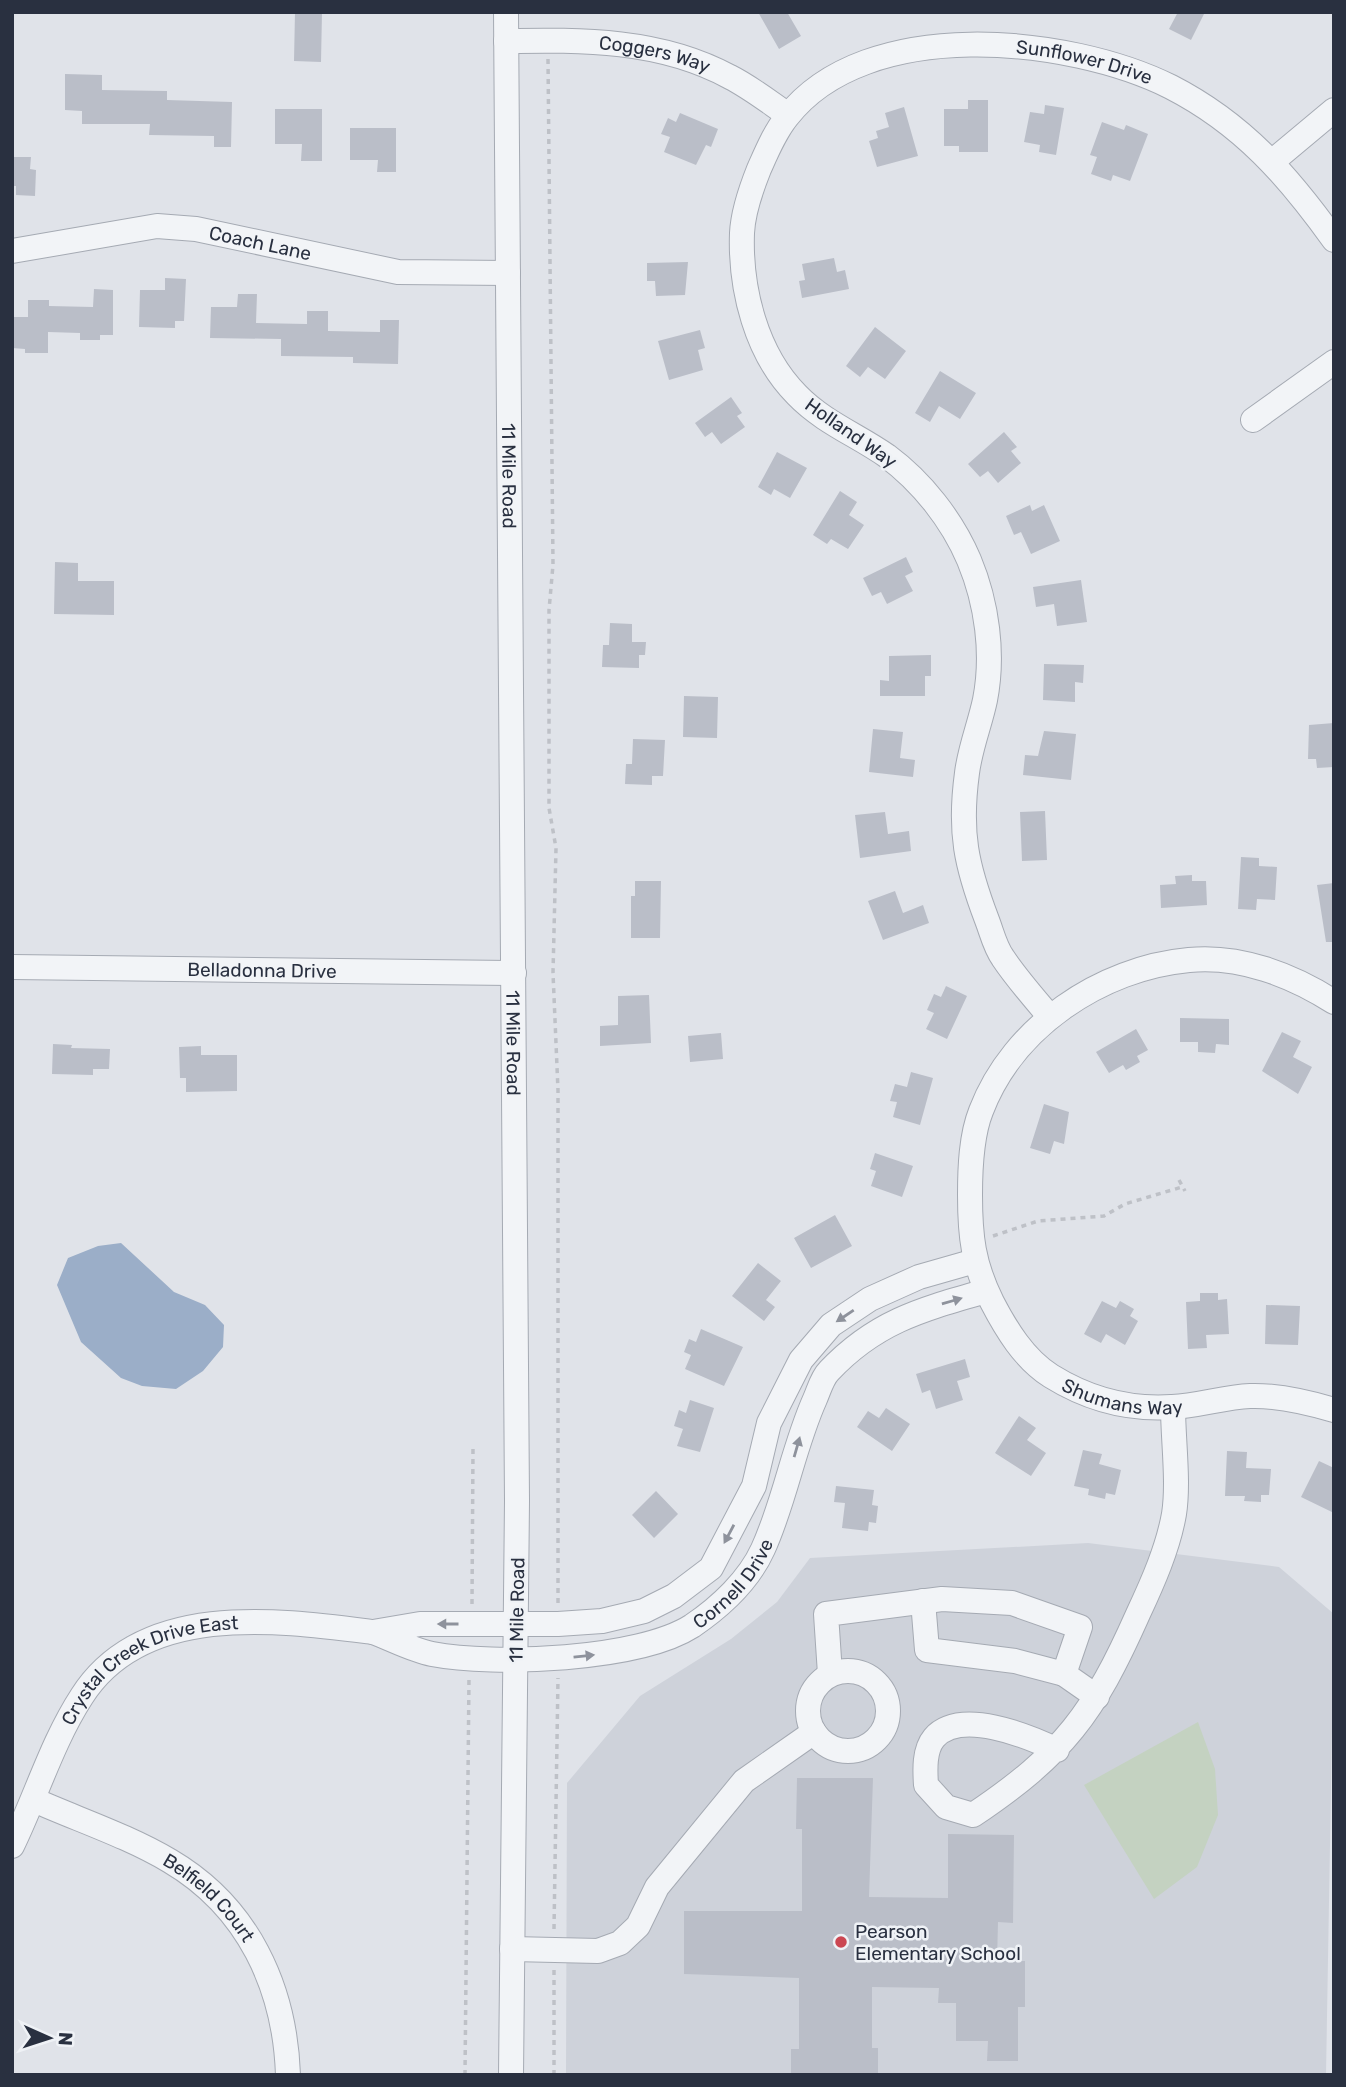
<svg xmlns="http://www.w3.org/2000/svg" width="1346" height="2087" font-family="Rubik,sans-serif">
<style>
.built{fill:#ced2da}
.green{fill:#c4d2c1}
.water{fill:#9baec8}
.building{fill:#babec8}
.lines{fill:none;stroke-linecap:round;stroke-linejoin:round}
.minor-casing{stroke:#a5aab3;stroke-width:26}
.path{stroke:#bec1c7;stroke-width:3.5;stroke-dasharray:5 5;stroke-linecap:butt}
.minor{stroke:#f2f4f7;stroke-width:24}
.oneway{fill:#8e929c}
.poi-dot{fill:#cb4752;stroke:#eff2f6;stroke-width:2.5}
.labels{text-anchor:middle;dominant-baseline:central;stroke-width:5;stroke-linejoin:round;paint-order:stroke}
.street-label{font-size:19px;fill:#293040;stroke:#eff2f6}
.poi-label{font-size:19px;fill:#293040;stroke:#eff2f6;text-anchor:start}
</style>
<rect width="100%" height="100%" fill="#e0e3e9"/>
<path class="built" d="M 1088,1543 L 1279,1567 L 1334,1614 L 1326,2075 L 566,2075 L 567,1783 L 640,1696 L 731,1639 L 777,1602 L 810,1558 Z"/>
<path class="green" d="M 1198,1722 L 1215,1769 L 1218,1815 L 1197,1867 L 1154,1899 L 1084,1785 Z"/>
<path class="water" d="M 121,1243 L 174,1292 L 205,1305 L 224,1325 L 223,1347 L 203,1371 L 176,1389 L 142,1386 L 121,1378 L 81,1342 L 57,1285 L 68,1258 L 98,1246 Z"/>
<path class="building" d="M 295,12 L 322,12 L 321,62 L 294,61 Z
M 758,12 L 787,12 L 801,36 L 779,49 Z
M 1178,12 L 1205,12 L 1191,40 L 1169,29 Z
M 65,74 L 102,75 L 102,90 L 167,91 L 167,100 L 232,102 L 231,147 L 214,147 L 214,136 L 149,135 L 150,124 L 82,124 L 82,111 L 65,110 Z
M 968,100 L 988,100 L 988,152 L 959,152 L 959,146 L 944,146 L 944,109 L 968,109 Z
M 1045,105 L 1064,108 L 1056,155 L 1039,152 L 1040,145 L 1024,142 L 1030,112 L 1044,114 Z
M 904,107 L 918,156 L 877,167 L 869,141 L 878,138 L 876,131 L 889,127 L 885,113 Z
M 275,109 L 322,109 L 322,161 L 301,161 L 302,144 L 275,144 Z
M 680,113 L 718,129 L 711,147 L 706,145 L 696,165 L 664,152 L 670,137 L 661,134 L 668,118 L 676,122 Z
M 1102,122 L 1124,130 L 1126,125 L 1148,134 L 1130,181 L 1113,175 L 1111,181 L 1091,174 L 1097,157 L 1090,155 Z
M 350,128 L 396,128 L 396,172 L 377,172 L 378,160 L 350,160 Z
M 12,157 L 31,157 L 30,169 L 36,170 L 35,196 L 16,195 L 16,186 L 12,186 Z
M 834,258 L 837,272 L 845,270 L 849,289 L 802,298 L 799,281 L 805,280 L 802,264 Z
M 688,262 L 685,295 L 656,296 L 655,281 L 647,281 L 647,263 Z
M 165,278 L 186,279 L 184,321 L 175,321 L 175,328 L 139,327 L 140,290 L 165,290 Z
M 94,289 L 113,290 L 113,335 L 100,335 L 100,340 L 80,340 L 80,333 L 48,332 L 48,353 L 25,353 L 25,349 L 12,348 L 12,317 L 28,317 L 28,300 L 49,300 L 49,306 L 93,307 Z
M 238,294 L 257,294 L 256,323 L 307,324 L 307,311 L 328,311 L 328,331 L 380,332 L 380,320 L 399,320 L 398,364 L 353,363 L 353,357 L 281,356 L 281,339 L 210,338 L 211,307 L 237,307 Z
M 875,327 L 906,351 L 885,379 L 868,367 L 860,377 L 846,366 Z
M 700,330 L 705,348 L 698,350 L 703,370 L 669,380 L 658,341 Z
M 940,371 L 976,393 L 960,419 L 939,406 L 930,422 L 915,413 Z
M 731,397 L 742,413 L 737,416 L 745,427 L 721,444 L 712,432 L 705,437 L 695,423 Z
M 1004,432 L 1017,447 L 1011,451 L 1021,463 L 998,483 L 988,471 L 980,477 L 968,464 Z
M 777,452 L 807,468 L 790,498 L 774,489 L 771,495 L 758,487 Z
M 840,491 L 857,502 L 849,515 L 864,525 L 848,549 L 831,539 L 827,544 L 813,535 Z
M 1030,505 L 1032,511 L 1044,505 L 1060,541 L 1031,554 L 1021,532 L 1014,535 L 1006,516 Z
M 906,557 L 913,572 L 905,576 L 913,591 L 887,604 L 881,592 L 872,596 L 863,578 Z
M 55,562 L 78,563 L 78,581 L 114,581 L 114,615 L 54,614 Z
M 1081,580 L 1087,622 L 1057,626 L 1054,604 L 1036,607 L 1033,587 Z
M 610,623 L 632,624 L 632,642 L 646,642 L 645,655 L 639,655 L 639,668 L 602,667 L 603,645 L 609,645 Z
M 931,655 L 931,676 L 925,676 L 925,696 L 880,696 L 880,680 L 889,681 L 889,656 Z
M 1044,664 L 1084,665 L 1083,683 L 1075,682 L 1075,702 L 1043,700 Z
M 684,696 L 718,697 L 717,738 L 683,737 Z
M 1334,723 L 1334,767 L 1317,768 L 1316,759 L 1308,759 L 1309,725 Z
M 873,729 L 903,732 L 900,758 L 915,760 L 913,777 L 869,772 Z
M 1044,731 L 1076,734 L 1071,780 L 1023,775 L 1025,755 L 1038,756 Z
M 633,739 L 665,740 L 663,776 L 652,776 L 652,785 L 625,784 L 626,764 L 632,764 Z
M 1045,811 L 1047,860 L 1022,861 L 1020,812 Z
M 885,812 L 888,834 L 909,831 L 911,851 L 860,858 L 855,815 Z
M 1241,857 L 1259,858 L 1259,866 L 1277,867 L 1275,900 L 1257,899 L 1256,910 L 1238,909 Z
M 1192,875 L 1192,881 L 1206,881 L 1207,905 L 1161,908 L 1160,885 L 1176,884 L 1175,876 Z
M 635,881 L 661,881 L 660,938 L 631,938 L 631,896 L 635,896 Z
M 1334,883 L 1334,942 L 1326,942 L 1317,885 Z
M 895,891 L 903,913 L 923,905 L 929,923 L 883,940 L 868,901 Z
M 946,986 L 967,996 L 947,1039 L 926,1029 L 934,1013 L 927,1010 L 934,994 L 941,997 Z
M 649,995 L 651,1043 L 600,1046 L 600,1026 L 618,1025 L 618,996 Z
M 1180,1018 L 1229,1019 L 1229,1045 L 1216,1044 L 1215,1053 L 1198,1052 L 1198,1042 L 1180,1042 Z
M 1136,1029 L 1148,1050 L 1137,1056 L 1140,1062 L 1126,1070 L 1123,1065 L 1109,1073 L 1096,1052 Z
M 1282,1032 L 1301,1041 L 1293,1057 L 1312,1067 L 1298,1094 L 1262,1071 Z
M 721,1033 L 723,1059 L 690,1062 L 688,1036 Z
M 53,1044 L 72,1045 L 71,1048 L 110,1049 L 109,1069 L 93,1069 L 93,1075 L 52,1074 Z
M 201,1046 L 201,1055 L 237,1055 L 237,1091 L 186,1092 L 186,1078 L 180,1078 L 179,1047 Z
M 911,1072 L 933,1078 L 920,1125 L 893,1117 L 897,1102 L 890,1101 L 895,1084 L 907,1087 Z
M 1044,1104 L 1069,1112 L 1064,1144 L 1054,1141 L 1050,1154 L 1030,1148 Z
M 875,1153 L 913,1166 L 902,1197 L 871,1186 L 876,1171 L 870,1169 Z
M 835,1215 L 852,1246 L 811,1268 L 794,1238 Z
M 758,1263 L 781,1281 L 766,1300 L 775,1307 L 764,1321 L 732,1296 Z
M 1200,1293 L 1218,1293 L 1218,1300 L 1227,1299 L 1229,1334 L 1206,1335 L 1207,1348 L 1188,1349 L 1186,1302 L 1200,1301 Z
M 1102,1301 L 1116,1308 L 1120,1301 L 1134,1309 L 1130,1316 L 1138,1321 L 1125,1345 L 1106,1334 L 1101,1343 L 1084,1334 Z
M 1266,1305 L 1300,1306 L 1298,1345 L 1265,1344 Z
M 701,1329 L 743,1347 L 724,1386 L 685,1369 L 691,1355 L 684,1352 L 689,1339 L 696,1342 Z
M 965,1359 L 970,1377 L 957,1381 L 963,1400 L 936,1409 L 930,1390 L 922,1393 L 916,1374 Z
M 690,1400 L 714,1408 L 700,1452 L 677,1446 L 683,1429 L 674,1426 L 679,1410 L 686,1413 Z
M 886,1408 L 910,1424 L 892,1451 L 857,1427 L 868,1411 L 879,1418 Z
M 1019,1416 L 1036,1428 L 1027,1440 L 1046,1453 L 1031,1476 L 995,1453 Z
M 1083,1450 L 1102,1454 L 1099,1464 L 1121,1470 L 1115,1495 L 1106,1493 L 1105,1499 L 1088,1495 L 1089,1489 L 1074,1486 Z
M 1227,1451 L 1247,1452 L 1246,1468 L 1271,1469 L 1269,1495 L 1261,1495 L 1261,1502 L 1244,1501 L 1245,1496 L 1225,1496 Z
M 1319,1461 L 1334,1468 L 1334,1513 L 1301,1497 Z
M 836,1486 L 874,1490 L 872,1505 L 878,1506 L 876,1523 L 869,1522 L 868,1531 L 842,1528 L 845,1503 L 834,1502 Z
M 656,1491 L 678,1514 L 654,1538 L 632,1515 Z
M 797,1778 L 873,1778 L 869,1897 L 948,1898 L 948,1834 L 1014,1835 L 1013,1923 L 998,1922 L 997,1961 L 1025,1961 L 1025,2007 L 1018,2007 L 1018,2061 L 987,2061 L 988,2041 L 956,2041 L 956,2003 L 938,2003 L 939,1988 L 872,1987 L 872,2048 L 878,2048 L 878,2075 L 791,2075 L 791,2049 L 799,2049 L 799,1978 L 684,1974 L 684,1911 L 802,1911 L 802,1829 L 796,1829 Z"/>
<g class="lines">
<defs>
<g id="minor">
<path id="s1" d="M 506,12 L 517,1501 L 511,2075"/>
<path id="s2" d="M 506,41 C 583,40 660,39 730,77 C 750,87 769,102 788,115"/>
<path d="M 1273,161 L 1334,110"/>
<path id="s3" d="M 12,251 L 157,226 L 196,229 L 398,272 L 508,273"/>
<path d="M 1253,420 L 1334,362"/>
<path id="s4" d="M 12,967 L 514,973"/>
<path id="s5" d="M 1334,1002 C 1292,975 1240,955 1189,960 C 1101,968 1013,1027 981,1111 C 971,1136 970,1168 970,1195 C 970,1236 973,1264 992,1302 C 1006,1329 1024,1359 1051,1376 C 1088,1399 1128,1410 1172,1407 C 1198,1406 1224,1397 1250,1396 C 1278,1395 1307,1402 1334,1410"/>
<path id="s6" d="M 1050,1017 C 1034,998 1017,979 1003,958 C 995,947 992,933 987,920 C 966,865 959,832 967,773 C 970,748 980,724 985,700 C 994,654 987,603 969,560 C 952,520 922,482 887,456 C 857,435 823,422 797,395 C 756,354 740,289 742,233 C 743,211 751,189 759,169 C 767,151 775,132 787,117 C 866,15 1069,36 1171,87 C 1243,124 1288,176 1334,240"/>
<path id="s7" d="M 975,1261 L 919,1277 L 870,1299 L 831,1325 L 801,1360 L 769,1423 L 754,1486 L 711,1568 L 674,1596 L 644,1611 L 602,1621 L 558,1624 L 420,1624 L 373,1632 C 392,1639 412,1650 432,1654 C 494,1666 639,1660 692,1626 C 720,1607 749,1580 763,1549 C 785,1501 793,1448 815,1399 C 819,1390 822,1378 829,1371 C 876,1321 923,1309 986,1291"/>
<path d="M 923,1601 L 927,1650 L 1015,1661 L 1064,1674"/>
<circle cx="848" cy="1711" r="40"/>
<path d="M 830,1674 L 826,1614 L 942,1599 L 1012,1603 L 1080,1627 L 1064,1674 L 1097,1697"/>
<path d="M 1057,1750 C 1028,1736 960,1708 934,1738 C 924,1750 925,1770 926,1785 L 946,1807 L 973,1815 C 1064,1754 1094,1713 1138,1614 C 1153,1582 1168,1548 1174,1514 C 1179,1482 1173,1440 1173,1407"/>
<path id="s8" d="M 34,1800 C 79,1820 128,1836 170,1861 C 248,1907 285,1987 288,2075"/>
<path id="s9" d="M 12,1846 C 36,1797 52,1742 82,1696 C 143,1601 278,1620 373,1632"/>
<path d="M 512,1949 L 598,1951 L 620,1943 L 638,1926 L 657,1887 L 744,1781 L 814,1732"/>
</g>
</defs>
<use href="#minor" class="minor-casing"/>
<path class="path" d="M 548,59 L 553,565 L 549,610 L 549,808 L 556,848 L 553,973 L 558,1090 L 558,1604
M 1179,1180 L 1185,1191
M 993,1236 L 1038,1221 L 1104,1216 L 1125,1204 L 1182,1187
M 472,1604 L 473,1447
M 554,1929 L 558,1678
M 465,2075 L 469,1678
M 554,2075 L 554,1968"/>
<use href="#minor" class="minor"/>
</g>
<defs><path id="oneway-solid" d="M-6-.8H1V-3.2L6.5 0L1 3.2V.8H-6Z" transform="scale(1.75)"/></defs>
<g class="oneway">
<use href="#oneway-solid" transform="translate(952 1301) rotate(-16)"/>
<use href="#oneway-solid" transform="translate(845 1316) rotate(146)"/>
<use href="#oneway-solid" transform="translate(797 1447) rotate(-74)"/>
<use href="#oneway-solid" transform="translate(729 1534) rotate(118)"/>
<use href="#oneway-solid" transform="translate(448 1624) rotate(-180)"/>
<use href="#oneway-solid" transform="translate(584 1656) rotate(-6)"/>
</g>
<circle class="poi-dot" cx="841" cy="1942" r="7"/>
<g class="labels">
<g class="street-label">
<text stroke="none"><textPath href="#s2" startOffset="150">Coggers Way</textPath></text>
<text stroke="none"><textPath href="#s6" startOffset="1349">Sunflower Drive</textPath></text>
<text stroke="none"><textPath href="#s3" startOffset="252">Coach Lane</textPath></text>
<text transform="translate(851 433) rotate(35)">Holland Way</text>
<text stroke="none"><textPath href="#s1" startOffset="464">11 Mile Road</textPath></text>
<text stroke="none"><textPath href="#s4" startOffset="250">Belladonna Drive</textPath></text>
<text stroke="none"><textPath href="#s1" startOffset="1031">11 Mile Road</textPath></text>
<text stroke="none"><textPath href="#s5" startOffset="791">Shumans Way</textPath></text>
<text stroke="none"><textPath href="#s7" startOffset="1174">Cornell Drive</textPath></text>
<text transform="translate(517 1610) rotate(-89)">11 Mile Road</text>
<text stroke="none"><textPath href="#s9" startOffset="240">Crystal Creek Drive East</textPath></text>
<text stroke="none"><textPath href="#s8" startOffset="203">Belfield Court</textPath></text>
</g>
<g class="poi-label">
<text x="855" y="1931">Pearson<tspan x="855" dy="22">Elementary School</tspan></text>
</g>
</g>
<rect width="1346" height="2087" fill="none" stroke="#293040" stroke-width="28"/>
<g transform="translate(49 2038) rotate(93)" stroke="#eff2f6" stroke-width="5" paint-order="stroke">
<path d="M0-5L12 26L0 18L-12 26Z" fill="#293040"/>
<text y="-10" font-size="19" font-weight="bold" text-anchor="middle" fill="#293040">N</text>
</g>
</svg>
